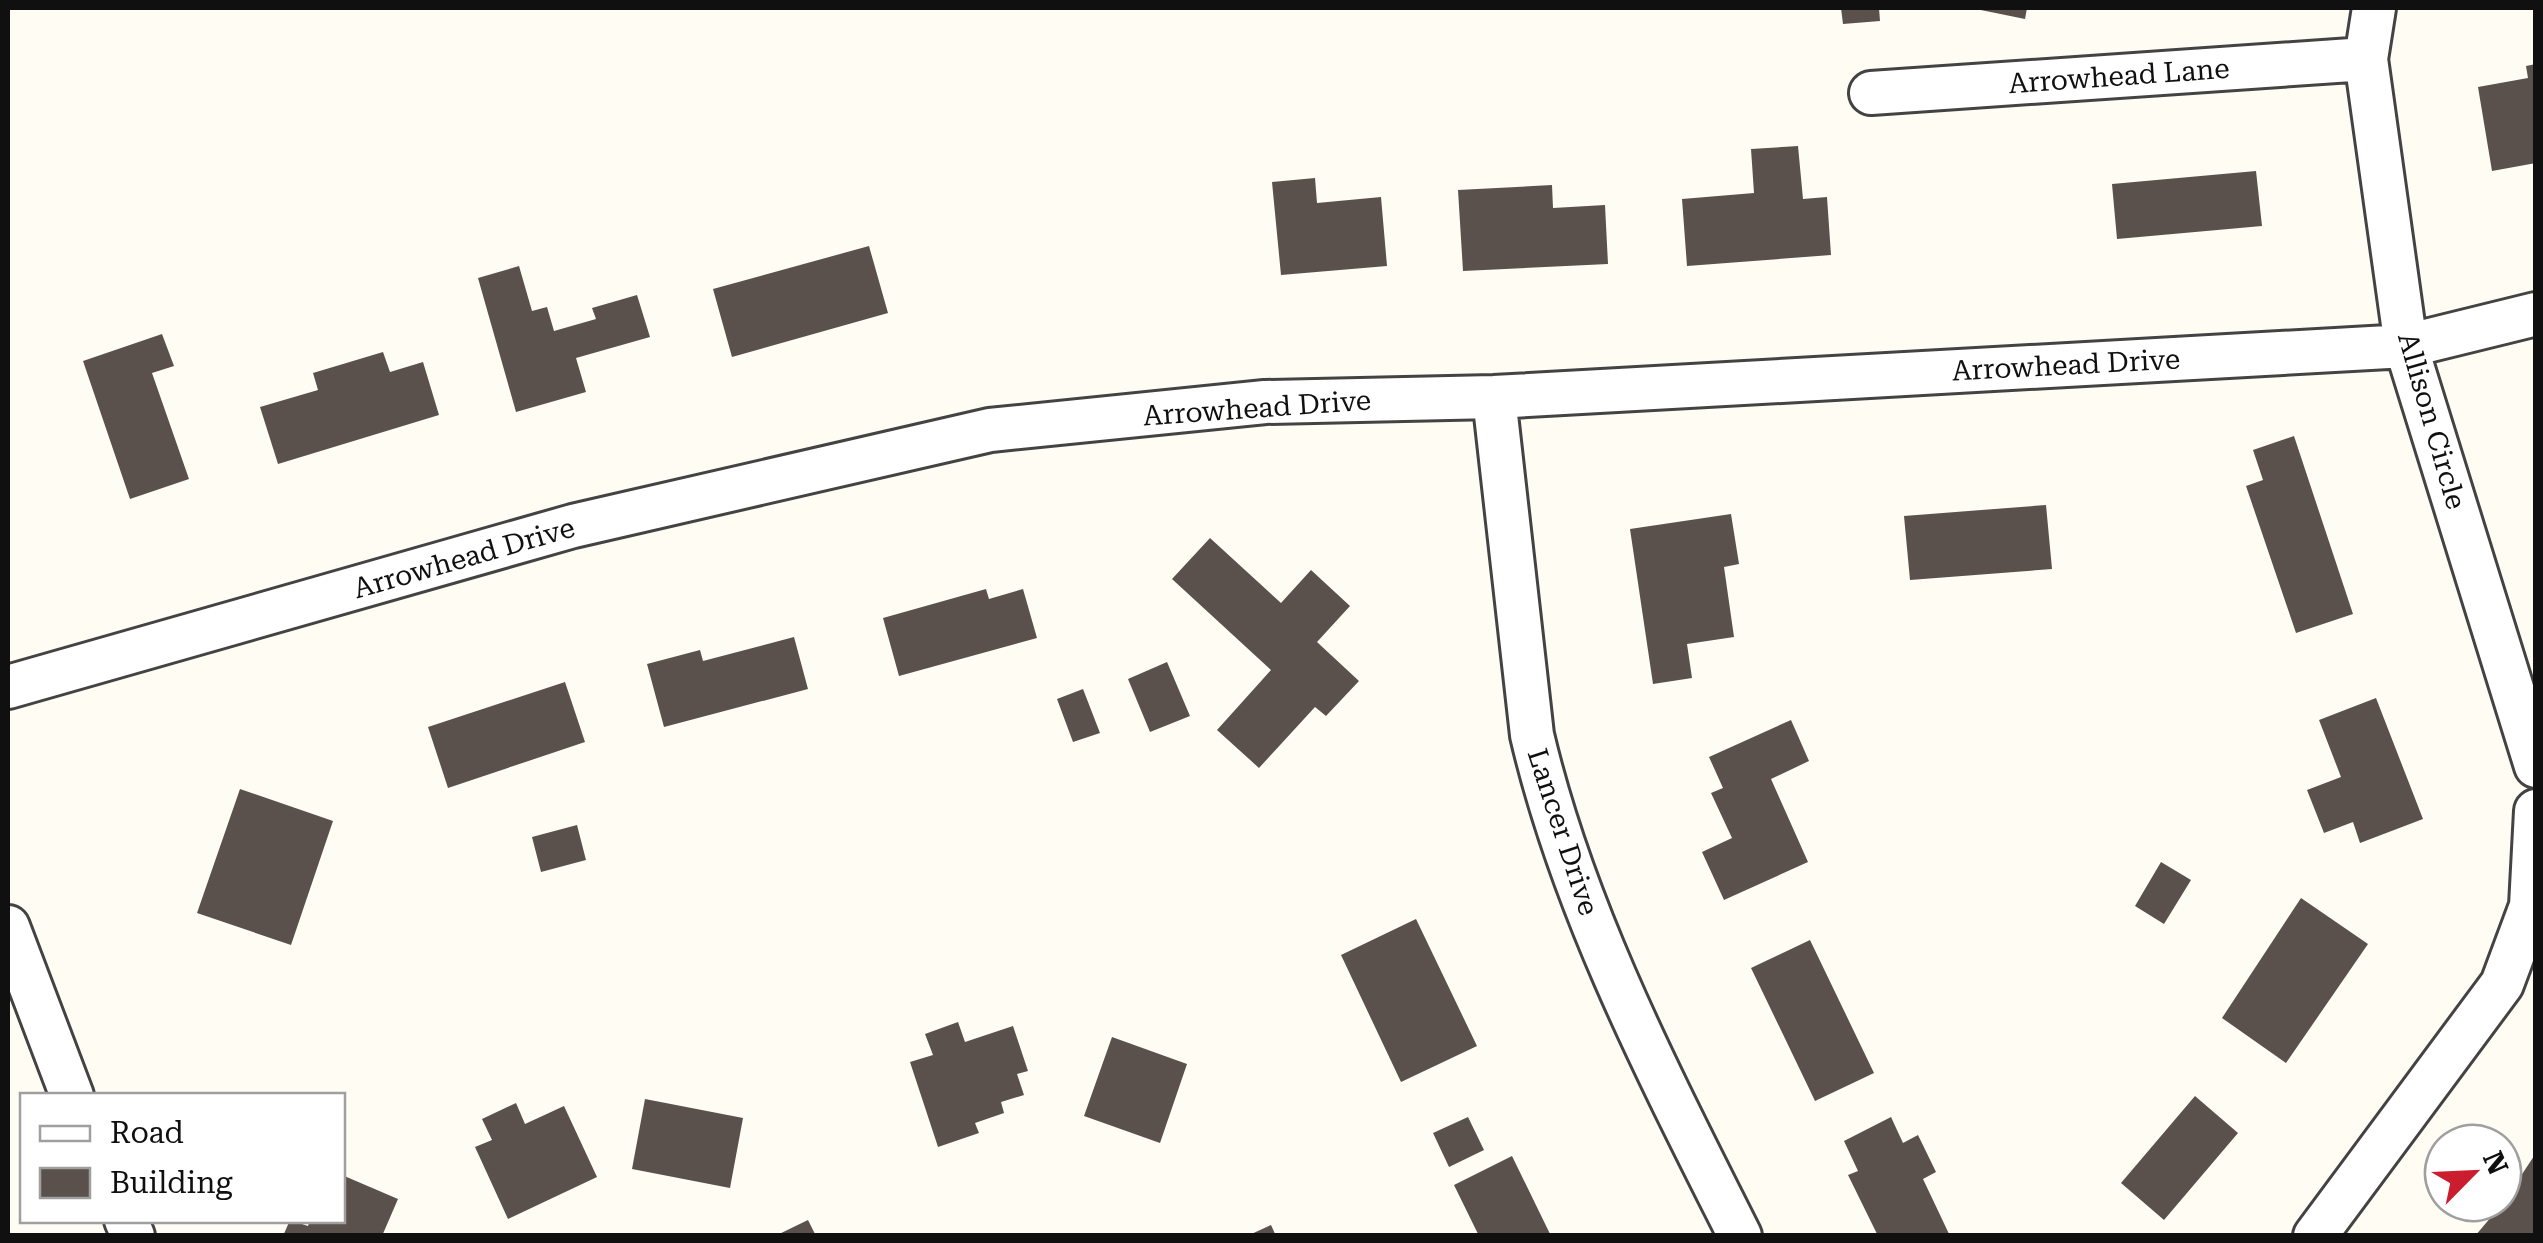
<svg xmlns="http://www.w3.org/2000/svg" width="2543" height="1243" font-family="'Roboto Serif',serif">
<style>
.building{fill:#5a514c}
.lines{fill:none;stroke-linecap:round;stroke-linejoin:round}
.minor-casing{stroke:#434343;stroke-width:48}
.minor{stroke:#fff;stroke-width:42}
.labels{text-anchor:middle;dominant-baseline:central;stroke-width:10;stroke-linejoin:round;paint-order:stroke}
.street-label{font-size:28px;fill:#101010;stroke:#fff}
</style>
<rect width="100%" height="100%" fill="#fffcf4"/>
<path class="building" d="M 1841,8 L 1879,8 L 1880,21 L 1843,24 Z
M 1971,8 L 2027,8 L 2025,19 Z
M 2536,64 L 2536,163 L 2492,171 L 2478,87 L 2528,78 L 2526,66 Z
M 1798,146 L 1803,199 L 1827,197 L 1831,255 L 1687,266 L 1682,199 L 1754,193 L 1751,149 Z
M 2256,171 L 2262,226 L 2117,239 L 2112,184 Z
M 1315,178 L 1317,203 L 1381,197 L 1387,266 L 1281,275 L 1272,182 Z
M 1552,185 L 1553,208 L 1605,205 L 1608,264 L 1463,271 L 1458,190 Z
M 869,246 L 888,313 L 732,357 L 713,289 Z
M 519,266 L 532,311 L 547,307 L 554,331 L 596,319 L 592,308 L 637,295 L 650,337 L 576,358 L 586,392 L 516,412 L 478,278 Z
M 162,334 L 174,366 L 152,373 L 189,479 L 130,499 L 83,361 Z
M 383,352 L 390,372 L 423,362 L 439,415 L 278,464 L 260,407 L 318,390 L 313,373 Z
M 2294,436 L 2353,614 L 2296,633 L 2246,486 L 2263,480 L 2253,450 Z
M 2046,505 L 2052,569 L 1910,580 L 1904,516 Z
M 1731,514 L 1739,564 L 1724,567 L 1734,637 L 1687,644 L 1692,678 L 1653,684 L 1630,529 Z
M 1210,538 L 1281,603 L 1311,570 L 1350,606 L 1317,642 L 1359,681 L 1326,716 L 1315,707 L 1259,768 L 1217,730 L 1271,670 L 1172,579 Z
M 986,589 L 989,599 L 1023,589 L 1037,638 L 899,676 L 883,618 Z
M 794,637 L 808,689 L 664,727 L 647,664 L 700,650 L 703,661 Z
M 1167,662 L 1190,716 L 1150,732 L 1128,679 Z
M 565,682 L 585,742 L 448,788 L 428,727 Z
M 1083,689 L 1100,733 L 1073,742 L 1057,699 Z
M 2376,698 L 2423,819 L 2360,843 L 2353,822 L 2324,833 L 2307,790 L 2341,777 L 2319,720 Z
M 1791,720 L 1809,761 L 1771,779 L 1808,862 L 1724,900 L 1702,852 L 1732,838 L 1711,793 L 1723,788 L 1709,757 Z
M 240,789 L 333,821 L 291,945 L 197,913 Z
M 577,825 L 586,860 L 541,872 L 532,837 Z
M 2161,862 L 2191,880 L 2164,924 L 2135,906 Z
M 2301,898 L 2368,944 L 2286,1063 L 2222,1018 Z
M 1416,919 L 1477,1046 L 1401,1082 L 1341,955 Z
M 1810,940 L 1874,1073 L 1815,1101 L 1751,968 Z
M 958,1022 L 965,1042 L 1013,1026 L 1028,1071 L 1017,1074 L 1024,1095 L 1001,1102 L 1004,1113 L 975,1123 L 979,1133 L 938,1147 L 910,1062 L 933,1055 L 925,1034 Z
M 1112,1037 L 1187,1064 L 1160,1143 L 1084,1116 Z
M 2195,1096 L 2238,1133 L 2164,1220 L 2121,1183 Z
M 645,1099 L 743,1118 L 730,1188 L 632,1169 Z
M 516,1103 L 525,1124 L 564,1106 L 597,1177 L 508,1219 L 475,1147 L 492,1140 L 482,1119 Z
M 1468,1117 L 1484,1150 L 1449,1167 L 1433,1133 Z
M 1891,1117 L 1903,1143 L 1918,1135 L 1936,1172 L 1923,1179 L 1950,1236 L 1878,1236 L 1848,1175 L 1858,1171 L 1844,1141 Z
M 2536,1153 L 2536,1236 L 2475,1236 L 2503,1203 Z
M 1512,1156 L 1551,1236 L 1479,1236 L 1454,1185 Z
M 342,1175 L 398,1199 L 382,1236 L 283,1236 L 290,1220 L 308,1226 L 310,1220 L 342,1220 Z
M 808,1220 L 816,1236 L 775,1236 Z
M 1271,1225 L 1276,1236 L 1247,1236 Z"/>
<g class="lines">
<defs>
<path id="minor" d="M 2374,8 L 2366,59 L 2406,346 L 2536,766
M 1871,93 L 2366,59
M 1494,397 L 1532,735 C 1573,910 1659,1075 1740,1236
M 8,687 L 573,526 L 990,430 L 1265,402 L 1494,397 L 2406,346 L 2536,314
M 8,927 L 72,1096
M 126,1220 L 133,1236
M 2315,1236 L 2502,984 L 2531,906 L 2536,811"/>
</defs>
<use href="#minor" class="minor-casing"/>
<use href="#minor" class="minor"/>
</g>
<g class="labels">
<g class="street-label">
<text transform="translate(2119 76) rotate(-4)">Arrowhead Lane</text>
<text transform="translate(2066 365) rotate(-3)">Arrowhead Drive</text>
<text transform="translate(1257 408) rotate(-4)">Arrowhead Drive</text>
<text transform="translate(2432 421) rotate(74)">Allison Circle</text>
<text transform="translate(464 558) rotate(-16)">Arrowhead Drive</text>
<text transform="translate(1563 832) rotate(72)">Lancer Drive</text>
</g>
</g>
<rect width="2543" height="1243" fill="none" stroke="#101010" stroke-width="20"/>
<rect x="20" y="1093" width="325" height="130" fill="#ffffff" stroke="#9f9f9f" stroke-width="2.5"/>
<rect x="40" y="1126" width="50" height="15" fill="#ffffff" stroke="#9f9f9f" stroke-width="2.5"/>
<text x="110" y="1143" font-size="30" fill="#101010">Road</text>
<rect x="40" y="1168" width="50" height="30" fill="#5a514c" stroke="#9f9f9f" stroke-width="2.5"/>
<text x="110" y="1193" font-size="30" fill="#101010">Building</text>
<g transform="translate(2473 1173) rotate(66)"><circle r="48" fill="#ffffff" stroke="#9f9f9f" stroke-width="2.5"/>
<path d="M0-8L18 38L0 25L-18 38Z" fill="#ca1e2f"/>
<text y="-15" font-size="28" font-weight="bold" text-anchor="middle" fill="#101010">N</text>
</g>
</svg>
